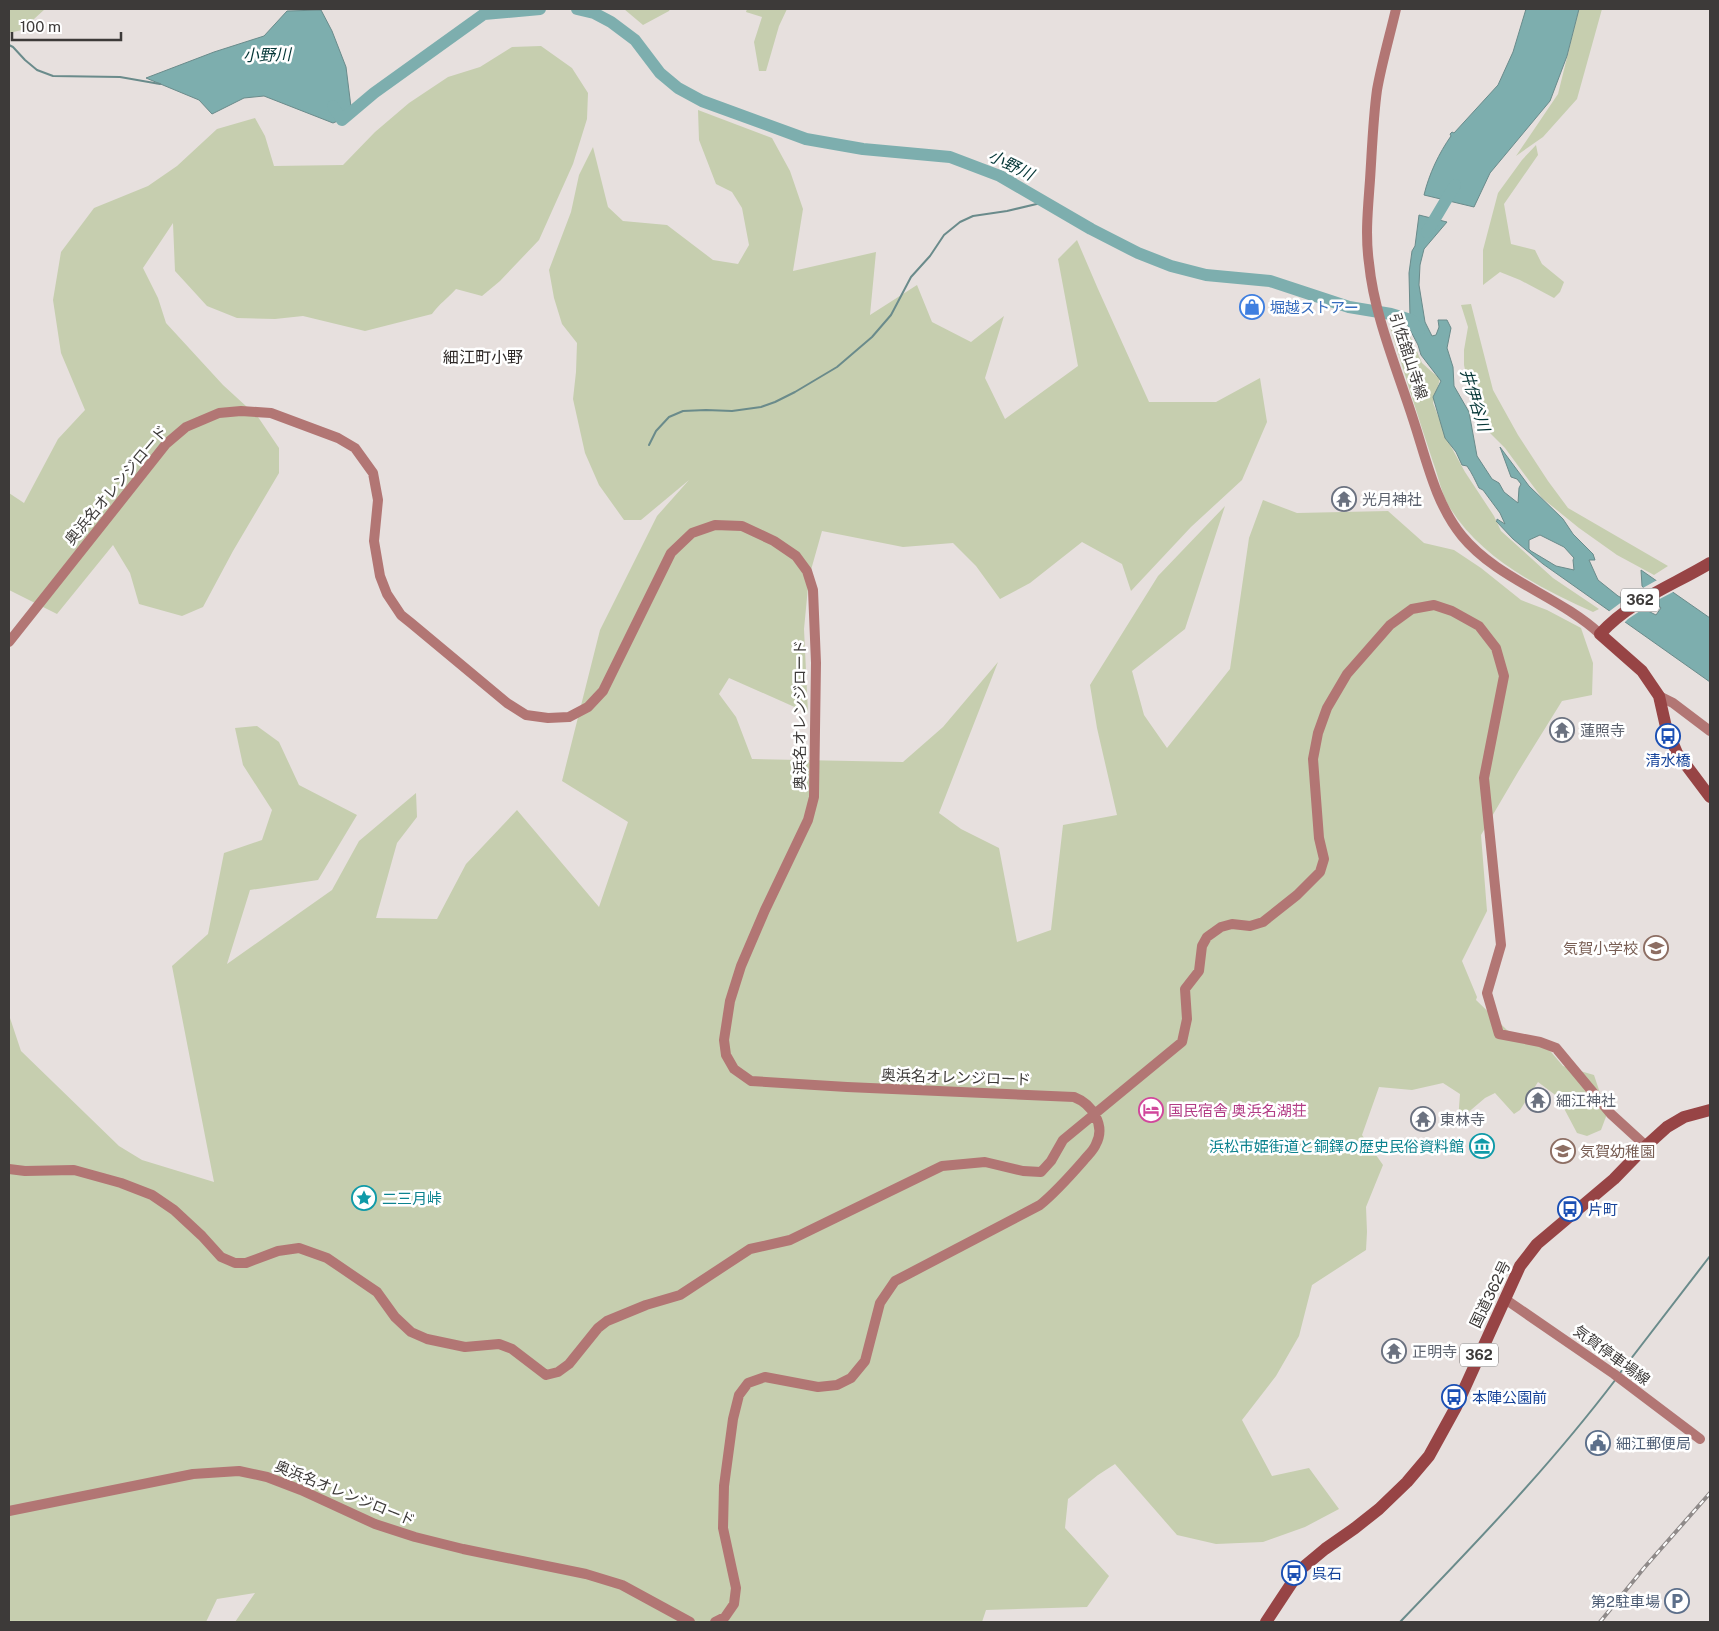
<svg xmlns="http://www.w3.org/2000/svg" width="1719" height="1631" font-family="'Public Sans','Noto Sans JP',sans-serif">
<style>
.green{fill:#c6ceaf}
.water{fill:#7daeae;stroke:#6a8b8b;fill-rule:evenodd}
.pier{fill:#e7e0de}
.lines{fill:none;stroke-linecap:round;stroke-linejoin:round}
.stream{stroke:#6a8b8b;stroke-width:2}
.river{stroke:#7daeae;stroke-width:12}
.secondary{stroke:#b27674;stroke-width:10}
.highway{stroke:#974445;stroke-width:12}
.rail-casing{stroke:#8f8a89;stroke-width:4}
.rail{stroke:#fff;stroke-width:2;stroke-dasharray:5.5;stroke-linecap:butt}
.labels{text-anchor:middle;dominant-baseline:central;stroke-width:5;stroke-linejoin:round;paint-order:stroke}
.shield{fill:#fff;stroke:#777574;stroke-width:1}
.shield-label{font-size:14px;font-weight:bold;fill:#3d3a39}
.shop-label{font-size:15px;fill:#366cbe;stroke:#fff;text-anchor:start}
.street-label{font-size:15px;fill:#3d3a39;stroke:#fff}
.worship-label{font-size:15px;fill:#5b616d;stroke:#fff;text-anchor:start}
.transit-label{font-size:15px;fill:#164399;stroke:#fff;text-anchor:start}
.education-label{font-size:15px;fill:#785e54;stroke:#fff;text-anchor:end}
.hotel-label{font-size:15px;fill:#b23c85;stroke:#fff;text-anchor:start}
.culture-label{font-size:15px;fill:#0d838f;stroke:#fff;text-anchor:end}
.service-label{font-size:15px;fill:#4e5e75;stroke:#fff;text-anchor:start}
.water-label{font-size:16px;font-style:italic;fill:#043636;stroke:#fff}
.neighbourhood-label{font-size:16px;fill:#2f2a28;stroke:#fff}
</style>
<rect width="100%" height="100%" fill="#e7e0de"/>
<path class="green" d="M 9,9 L 45,9 L 22,30 L 9,33 Z
M 624,9 L 670,9 L 669,11 L 643,25 Z
M 747,9 L 787,9 L 779,26 L 766,71 L 759,71 L 754,42 L 762,17 L 746,12 Z
M 1579,9 L 1602,9 L 1577,99 L 1543,137 L 1516,156 L 1558,94 Z
M 541,46 L 572,68 L 588,93 L 587,119 L 573,164 L 539,240 L 500,281 L 482,296 L 456,289 C 448,298 439,304 432,314 L 365,331 L 303,316 L 275,319 L 237,318 L 207,306 L 175,271 L 173,223 L 143,268 L 158,298 L 166,323 L 223,385 L 258,417 L 279,448 L 279,473 L 233,551 L 203,607 L 182,616 L 139,604 L 130,573 L 113,545 L 57,614 L 9,590 L 9,493 L 24,503 L 58,439 L 85,410 L 61,353 L 53,300 L 61,252 L 94,208 L 148,186 L 177,166 L 217,129 L 255,118 L 265,136 L 274,166 L 343,165 L 375,132 L 409,103 L 448,77 L 480,67 L 512,47 Z
M 698,110 L 772,138 L 790,171 L 803,209 L 793,271 L 876,252 L 870,315 L 917,285 L 932,322 L 971,342 L 1004,316 L 985,378 L 1005,419 L 1078,366 L 1058,259 L 1077,240 L 1098,289 L 1149,402 L 1216,402 L 1260,378 L 1267,422 L 1242,480 L 1191,527 L 1131,591 L 1122,564 L 1082,542 L 1030,583 L 1000,599 L 976,566 L 953,543 L 903,547 L 822,531 L 809,577 L 804,629 L 808,713 L 729,678 L 719,694 L 736,717 L 752,759 L 903,762 L 943,727 L 998,662 L 939,813 L 961,829 L 999,848 L 1017,942 L 1051,930 L 1063,825 L 1117,815 L 1097,728 L 1090,685 L 1158,576 L 1225,506 L 1185,629 L 1132,671 L 1144,715 L 1167,748 L 1230,669 L 1249,538 L 1263,500 L 1297,513 L 1388,511 L 1424,543 L 1454,550 L 1481,568 L 1521,600 L 1547,610 L 1581,628 L 1593,663 L 1592,695 L 1562,701 L 1518,772 L 1481,835 L 1487,911 L 1462,961 L 1477,997 L 1476,1000 L 1507,1030 L 1527,1042 L 1546,1046 L 1563,1066 L 1594,1075 L 1607,1114 L 1601,1130 L 1587,1136 L 1577,1133 L 1558,1097 L 1538,1082 L 1520,1110 L 1514,1114 L 1495,1093 L 1485,1098 L 1458,1121 L 1460,1094 L 1443,1083 L 1412,1090 L 1379,1087 L 1362,1135 L 1383,1165 L 1366,1207 L 1367,1232 L 1366,1250 L 1312,1285 L 1299,1336 L 1276,1376 L 1242,1420 L 1272,1476 L 1309,1468 L 1339,1509 L 1305,1527 L 1263,1542 L 1216,1544 L 1177,1535 L 1115,1464 L 1098,1475 L 1068,1499 L 1065,1528 L 1109,1576 L 1087,1607 L 986,1610 L 982,1622 L 235,1622 L 255,1593 L 217,1599 L 206,1622 L 9,1622 L 9,1015 L 21,1051 L 119,1146 L 142,1160 L 214,1182 L 172,966 L 208,934 L 224,853 L 262,840 L 272,810 L 243,765 L 235,728 L 257,726 L 279,742 L 299,785 L 357,815 L 318,880 L 250,890 L 227,964 L 332,890 L 359,841 L 416,793 L 417,817 L 397,843 L 376,918 L 437,919 L 466,864 L 517,810 L 599,907 L 628,822 L 562,781 L 600,630 L 657,516 L 689,480 L 641,520 L 624,520 L 599,485 L 585,453 L 573,399 L 576,372 L 577,343 L 562,324 L 554,298 L 549,270 L 571,212 L 579,175 L 593,147 L 608,207 L 623,221 L 667,225 L 713,260 L 738,264 L 749,245 L 742,208 L 732,192 L 716,184 L 699,140 Z
M 1536,145 L 1538,155 L 1504,204 L 1511,244 L 1535,250 L 1542,264 L 1564,282 L 1560,292 L 1554,298 L 1520,280 L 1500,272 L 1483,285 L 1483,250 L 1498,193 L 1522,160 Z
M 1471,304 L 1493,390 L 1518,435 L 1548,481 L 1568,508 L 1668,566 L 1654,575 L 1617,555 L 1579,528 L 1542,498 L 1505,448 L 1469,412 L 1471,397 L 1464,365 L 1464,350 L 1468,327 L 1461,305 Z
M 1400,324 L 1411,338 L 1422,363 L 1440,379 L 1433,403 L 1448,441 L 1465,472 L 1494,516 L 1501,531 L 1553,578 L 1599,609 L 1593,612 C 1539,587 1483,560 1450,508 C 1442,496 1438,475 1433,462 C 1418,417 1404,372 1390,327 L 1393,325 Z"/>
<path class="water" d="M 1526,9 L 1579,9 L 1567,56 L 1550,101 L 1490,173 L 1474,207 L 1424,195 C 1429,174 1439,153 1451,136 L 1450,134 L 1452,132 L 1454,133 L 1498,85 L 1513,52 Z
M 321,10 L 332,31 L 346,67 L 352,115 L 333,123 L 264,96 L 244,98 L 212,114 L 199,100 L 146,78 L 214,52 L 264,36 L 287,11 Z
M 1419,215 L 1447,222 L 1424,249 L 1420,265 L 1419,285 L 1425,322 L 1432,336 L 1436,335 L 1439,327 L 1438,320 L 1447,320 L 1451,328 L 1447,348 L 1453,367 L 1454,386 L 1469,412 L 1477,456 L 1492,479 L 1499,483 L 1504,492 L 1518,503 L 1519,488 L 1521,484 L 1517,479 L 1511,477 L 1500,447 L 1529,486 L 1563,519 L 1573,534 L 1593,554 L 1595,560 L 1589,560 L 1598,580 L 1618,596 L 1656,615 L 1661,608 L 1642,586 L 1641,570 L 1710,618 L 1710,682 L 1543,564 L 1513,539 L 1496,521 L 1497,521 L 1497,519 L 1505,524 L 1500,513 L 1483,490 L 1479,488 C 1475,480 1472,473 1467,466 L 1462,465 L 1456,452 L 1445,438 L 1433,397 L 1441,381 L 1421,355 L 1418,345 L 1406,322 L 1410,317 L 1409,273 L 1412,251 L 1415,246 ZM 1540,535 L 1564,547 L 1574,558 L 1573,560 L 1574,570 L 1556,566 L 1531,551 L 1529,549 L 1529,540 Z"/>
<path class="pier" d="M 1659,579 L 1675,591 L 1652,603 L 1641,589 Z
M 1627,598 L 1646,607 L 1628,619 L 1623,624 L 1607,613 Z"/>
<g class="lines">
<path class="stream" d="M 9,45 L 13,47 L 25,60 L 37,70 L 53,76 L 120,77 L 160,84
M 649,445 L 656,431 L 669,417 L 683,411 L 706,410 L 732,411 L 761,407 L 775,402 L 795,392 L 837,367 L 872,337 L 891,315 L 911,277 L 930,256 L 944,235 L 960,222 L 973,216 L 1007,211 L 1045,202
M 1620,1373 L 1710,1256
M 1400,1622 C 1475,1544 1550,1466 1616,1379"/>
<path class="river" d="M 577,9 L 594,13 L 611,22 L 635,40 L 660,73 L 678,88 L 702,101 L 806,139 L 863,149 L 950,157 L 1000,176 L 1091,229 L 1138,253 L 1171,266 L 1206,275 L 1270,281 L 1349,307 L 1391,314 L 1411,320 L 1419,330
M 333,106 L 342,120 L 374,93 L 484,14 L 540,9
M 1427,232 L 1455,185"/>
<path class="secondary" d="M 1396,9 C 1390,35 1382,62 1377,90 C 1373,119 1372,150 1370,180 C 1368,208 1365,235 1369,263 C 1374,315 1397,369 1413,419 C 1426,458 1435,503 1462,536 C 1497,579 1559,596 1600,634
M 9,642 L 166,444 L 186,427 L 219,413 L 241,411 L 271,413 L 338,438 L 355,448 L 373,473 L 378,500 L 374,541 L 380,576 L 387,594 L 401,615 L 411,623 L 507,703 L 526,715 L 548,718 L 569,717 L 588,707 L 603,691 L 671,553 L 692,533 L 715,525 L 742,526 L 774,541 L 796,556 L 807,571 L 813,590 L 816,663 L 814,797 L 808,820 L 765,910 L 741,966 L 730,1001 L 724,1040 L 726,1055 L 734,1069 L 751,1081 L 847,1087 L 1074,1097 C 1092,1104 1106,1125 1096,1144 C 1094,1150 1088,1155 1084,1160 C 1070,1176 1057,1191 1040,1205 L 895,1281 L 880,1303 L 865,1361 L 851,1378 L 837,1385 L 818,1387 L 765,1377 L 748,1383 L 739,1395 L 733,1419 L 724,1486 L 723,1528 L 736,1588 L 734,1604 L 725,1617 L 715,1622
M 1659,696 L 1673,703 L 1710,731
M 9,1169 L 25,1171 L 74,1170 L 121,1183 L 152,1195 L 174,1210 L 202,1236 L 221,1257 L 235,1263 L 246,1263 L 278,1251 L 299,1248 L 327,1258 L 377,1292 L 395,1317 L 411,1332 L 427,1339 L 465,1347 L 499,1344 L 512,1349 L 546,1375 L 558,1372 L 569,1364 L 598,1328 L 607,1321 L 646,1305 L 680,1295 L 750,1249 L 790,1240 L 942,1166 L 985,1162 L 1023,1171 L 1041,1172 L 1051,1161 L 1063,1140 L 1182,1042 L 1187,1019 L 1185,989 L 1199,971 L 1202,946 L 1207,937 L 1221,927 L 1232,924 L 1250,926 L 1263,922 L 1297,895 L 1320,872 L 1324,859 L 1319,838 L 1313,759 L 1318,733 L 1327,708 L 1347,674 L 1390,625 L 1412,609 L 1434,605 L 1452,611 L 1479,626 L 1496,648 L 1504,676 L 1484,778 L 1501,945 L 1487,993 L 1499,1034 L 1540,1042 L 1556,1048 L 1611,1114 L 1646,1146
M 1505,1299 L 1614,1374 L 1700,1439
M 9,1511 L 193,1474 L 239,1471 L 267,1477 L 301,1490 L 375,1524 L 415,1537 L 463,1549 L 586,1574 L 622,1585 L 690,1622"/>
<path class="highway" d="M 1710,563 C 1672,586 1631,600 1600,634 L 1642,671 L 1659,696 L 1666,727 L 1677,753 L 1710,797
M 1266,1622 L 1301,1569 L 1325,1549 L 1355,1528 L 1379,1509 L 1407,1482 L 1429,1456 L 1456,1407 L 1520,1266 L 1537,1244 L 1614,1179 L 1646,1146 L 1667,1127 L 1684,1117 L 1710,1110"/>
<defs>
<path id="rail" d="M 1600,1622 L 1644,1568 L 1710,1493"/>
</defs>
<use href="#rail" class="rail-casing"/>
<use href="#rail" class="rail"/>
</g>
<defs>
<symbol id="shop-ring" viewBox="-11 -11 22 22"><circle r="9.5" fill="#fff" stroke="#3f7fe0" stroke-width="1.5"/><path d="M-5-2.5h2.3a2.7 3.5 0 0 1 5.4 0H5L5.5 6h-11ZM-1.5-2.5h3a1.5 2.3 0 0 0-3 0Z" fill="#3f7fe0"/></symbol>
<symbol id="temple-ring" viewBox="-11 -11 22 22"><circle r="9.5" fill="#fff" stroke="#6b7280" stroke-width="1.5"/><path d="M0-6L5-2H3V0L6.5 2.5H4V6H1.5V3h-3V6H-4V2.5H-6.5L-3 0V-2H-5Z" fill="#6b7280"/></symbol>
<symbol id="bus-ring" viewBox="-11 -11 22 22"><circle r="9.5" fill="#fff" stroke="#1a4fb4" stroke-width="1.5"/><path d="M-5-6H5V4H4V6H2V4H-2V6H-4V4H-5ZM-3.5-4V0h7V-4ZM-3.5 1.2v1.5H-2V1.2ZM2 1.2v1.5H3.5V1.2Z" fill="#1a4fb4"/></symbol>
<symbol id="school-ring" viewBox="-11 -11 22 22"><circle r="9.5" fill="#fff" stroke="#8d6e63" stroke-width="1.5"/><path d="M0-5L7-2L0 1L-7-2ZM-4 1L0 2.5L4 1V4Q0 6-4 4Z" fill="#8d6e63"/></symbol>
<symbol id="hotel-ring" viewBox="-11 -11 22 22"><circle r="9.5" fill="#fff" stroke="#d1479c" stroke-width="1.5"/><path d="M-6-4.5h1.5V1H6V5H4.5V3h-9V5H-6ZM-4 0a1.8 1.8 0 1 1 3.6 0ZM.5 0V-2.5h3Q6-2.5 6 0Z" fill="#d1479c"/></symbol>
<symbol id="museum-ring" viewBox="-11 -11 22 22"><circle r="9.5" fill="#fff" stroke="#0f9aa8" stroke-width="1.5"/><path d="M0-6L6-3V-2H-6V-3ZM-5-1h2V3h-2ZM-1-1h2V3h-2ZM3-1h2V3H3ZM-6 4H6V6H-6Z" fill="#0f9aa8"/></symbol>
<symbol id="sight-ring" viewBox="-11 -11 22 22"><circle r="9.5" fill="#fff" stroke="#0f9aa8" stroke-width="1.5"/><path d="M0-6L1.8-2.2L6-1.7L2.9 1.2L3.7 5.4L0 3.3L-3.7 5.4L-2.9 1.2L-6-1.7L-1.8-2.2Z" fill="#0f9aa8"/></symbol>
<symbol id="civic-ring" viewBox="-11 -11 22 22"><circle r="9.5" fill="#fff" stroke="#5c6f8a" stroke-width="1.5"/><path d="M-.6-6.5H3V-4.5H.6V-3L4-1V1h2V6H-6V1h2V-1L-.6-3ZM-1.2 2.5V6h2.4V2.5Z" fill="#5c6f8a"/></symbol>
<symbol id="parking-ring" viewBox="-11 -11 22 22"><circle r="9.5" fill="#fff" stroke="#5c6f8a" stroke-width="1.5"/><path d="M-3.5-5.5H1a3.5 3.5 0 0 1 0 7H-1V5.5H-3.5ZM-1-3.4V-.6H.8a1.4 1.4 0 0 0 0-2.8Z" fill="#5c6f8a"/></symbol>
</defs>
<g fill-rule="evenodd">
<use href="#shop-ring" x="1238" y="293" width="28" height="28"/>
<use href="#temple-ring" x="1330" y="485" width="28" height="28"/>
<use href="#temple-ring" x="1548" y="716" width="28" height="28"/>
<use href="#bus-ring" x="1654" y="722" width="28" height="28"/>
<use href="#school-ring" x="1642" y="934" width="28" height="28"/>
<use href="#temple-ring" x="1524" y="1086" width="28" height="28"/>
<use href="#hotel-ring" x="1137" y="1096" width="28" height="28"/>
<use href="#temple-ring" x="1409" y="1105" width="28" height="28"/>
<use href="#museum-ring" x="1468" y="1132" width="28" height="28"/>
<use href="#school-ring" x="1549" y="1137" width="28" height="28"/>
<use href="#sight-ring" x="350" y="1184" width="28" height="28"/>
<use href="#bus-ring" x="1556" y="1195" width="28" height="28"/>
<use href="#temple-ring" x="1380" y="1337" width="28" height="28"/>
<use href="#bus-ring" x="1440" y="1383" width="28" height="28"/>
<use href="#civic-ring" x="1584" y="1429" width="28" height="28"/>
<use href="#bus-ring" x="1280" y="1559" width="28" height="28"/>
<use href="#parking-ring" x="1663" y="1587" width="28" height="28"/>
</g>
<g class="labels">
<g class="shield">
<rect x="1621" y="588.5" width="38" height="23" rx="4"/>
<rect x="1460" y="1343.5" width="38" height="23" rx="4"/>
</g>
<g class="shield-label">
<text x="1640" y="600">362</text>
<text x="1479" y="1355">362</text>
</g>
<g class="shop-label">
<text x="1270" y="307">堀越ストアー</text>
</g>
<g class="street-label">
<text transform="translate(1409 356) rotate(72)">引佐舘山寺線</text>
<text transform="translate(116 485) rotate(-50)">奥浜名オレンジロード</text>
<text transform="translate(799 715) rotate(-90)">奥浜名オレンジロード</text>
<text transform="translate(956 1077) rotate(2)">奥浜名オレンジロード</text>
<text transform="translate(1490 1294) rotate(-64)">国道362号</text>
<text transform="translate(1612 1355) rotate(36)">気賀停車場線</text>
<text transform="translate(345 1493) rotate(22)">奥浜名オレンジロード</text>
</g>
<g class="worship-label">
<text x="1362" y="499">光月神社</text>
<text x="1580" y="730">蓮照寺</text>
<text x="1556" y="1100">細江神社</text>
<text x="1440" y="1119">東林寺</text>
<text x="1412" y="1351">正明寺</text>
</g>
<g class="transit-label">
<text x="1668" y="760" text-anchor="middle">清水橋</text>
<text x="1588" y="1209">片町</text>
<text x="1472" y="1397">本陣公園前</text>
<text x="1312" y="1573">呉石</text>
</g>
<g class="education-label">
<text x="1638" y="948">気賀小学校</text>
<text x="1580" y="1151" text-anchor="start">気賀幼稚園</text>
</g>
<g class="hotel-label">
<text x="1168" y="1110">国民宿舎 奥浜名湖荘</text>
</g>
<g class="culture-label">
<text x="1464" y="1146">浜松市姫街道と銅鐸の歴史民俗資料館</text>
<text x="382" y="1198" text-anchor="start">二三月峠</text>
</g>
<g class="service-label">
<text x="1616" y="1443">細江郵便局</text>
<text x="1660" y="1601" text-anchor="end">第2駐車場</text>
</g>
<g class="water-label">
<text transform="translate(267 55) rotate(-1)">小野川</text>
<text transform="translate(1011 165) rotate(26)">小野川</text>
<text transform="translate(1475 400) rotate(73)">井伊谷川</text>
</g>
<g class="neighbourhood-label">
<text x="483" y="357">細江町小野</text>
</g>
</g>
<rect width="1719" height="1631" fill="none" stroke="#3d3a39" stroke-width="20"/>
<path d="M12 32v8h109v-8" fill="none" stroke="#3d3a39" stroke-width="2.5"/>
<text x="20" y="32" font-size="15" fill="#3d3a39" stroke="#ffffff" stroke-width="4" paint-order="stroke">100 m</text>
</svg>
